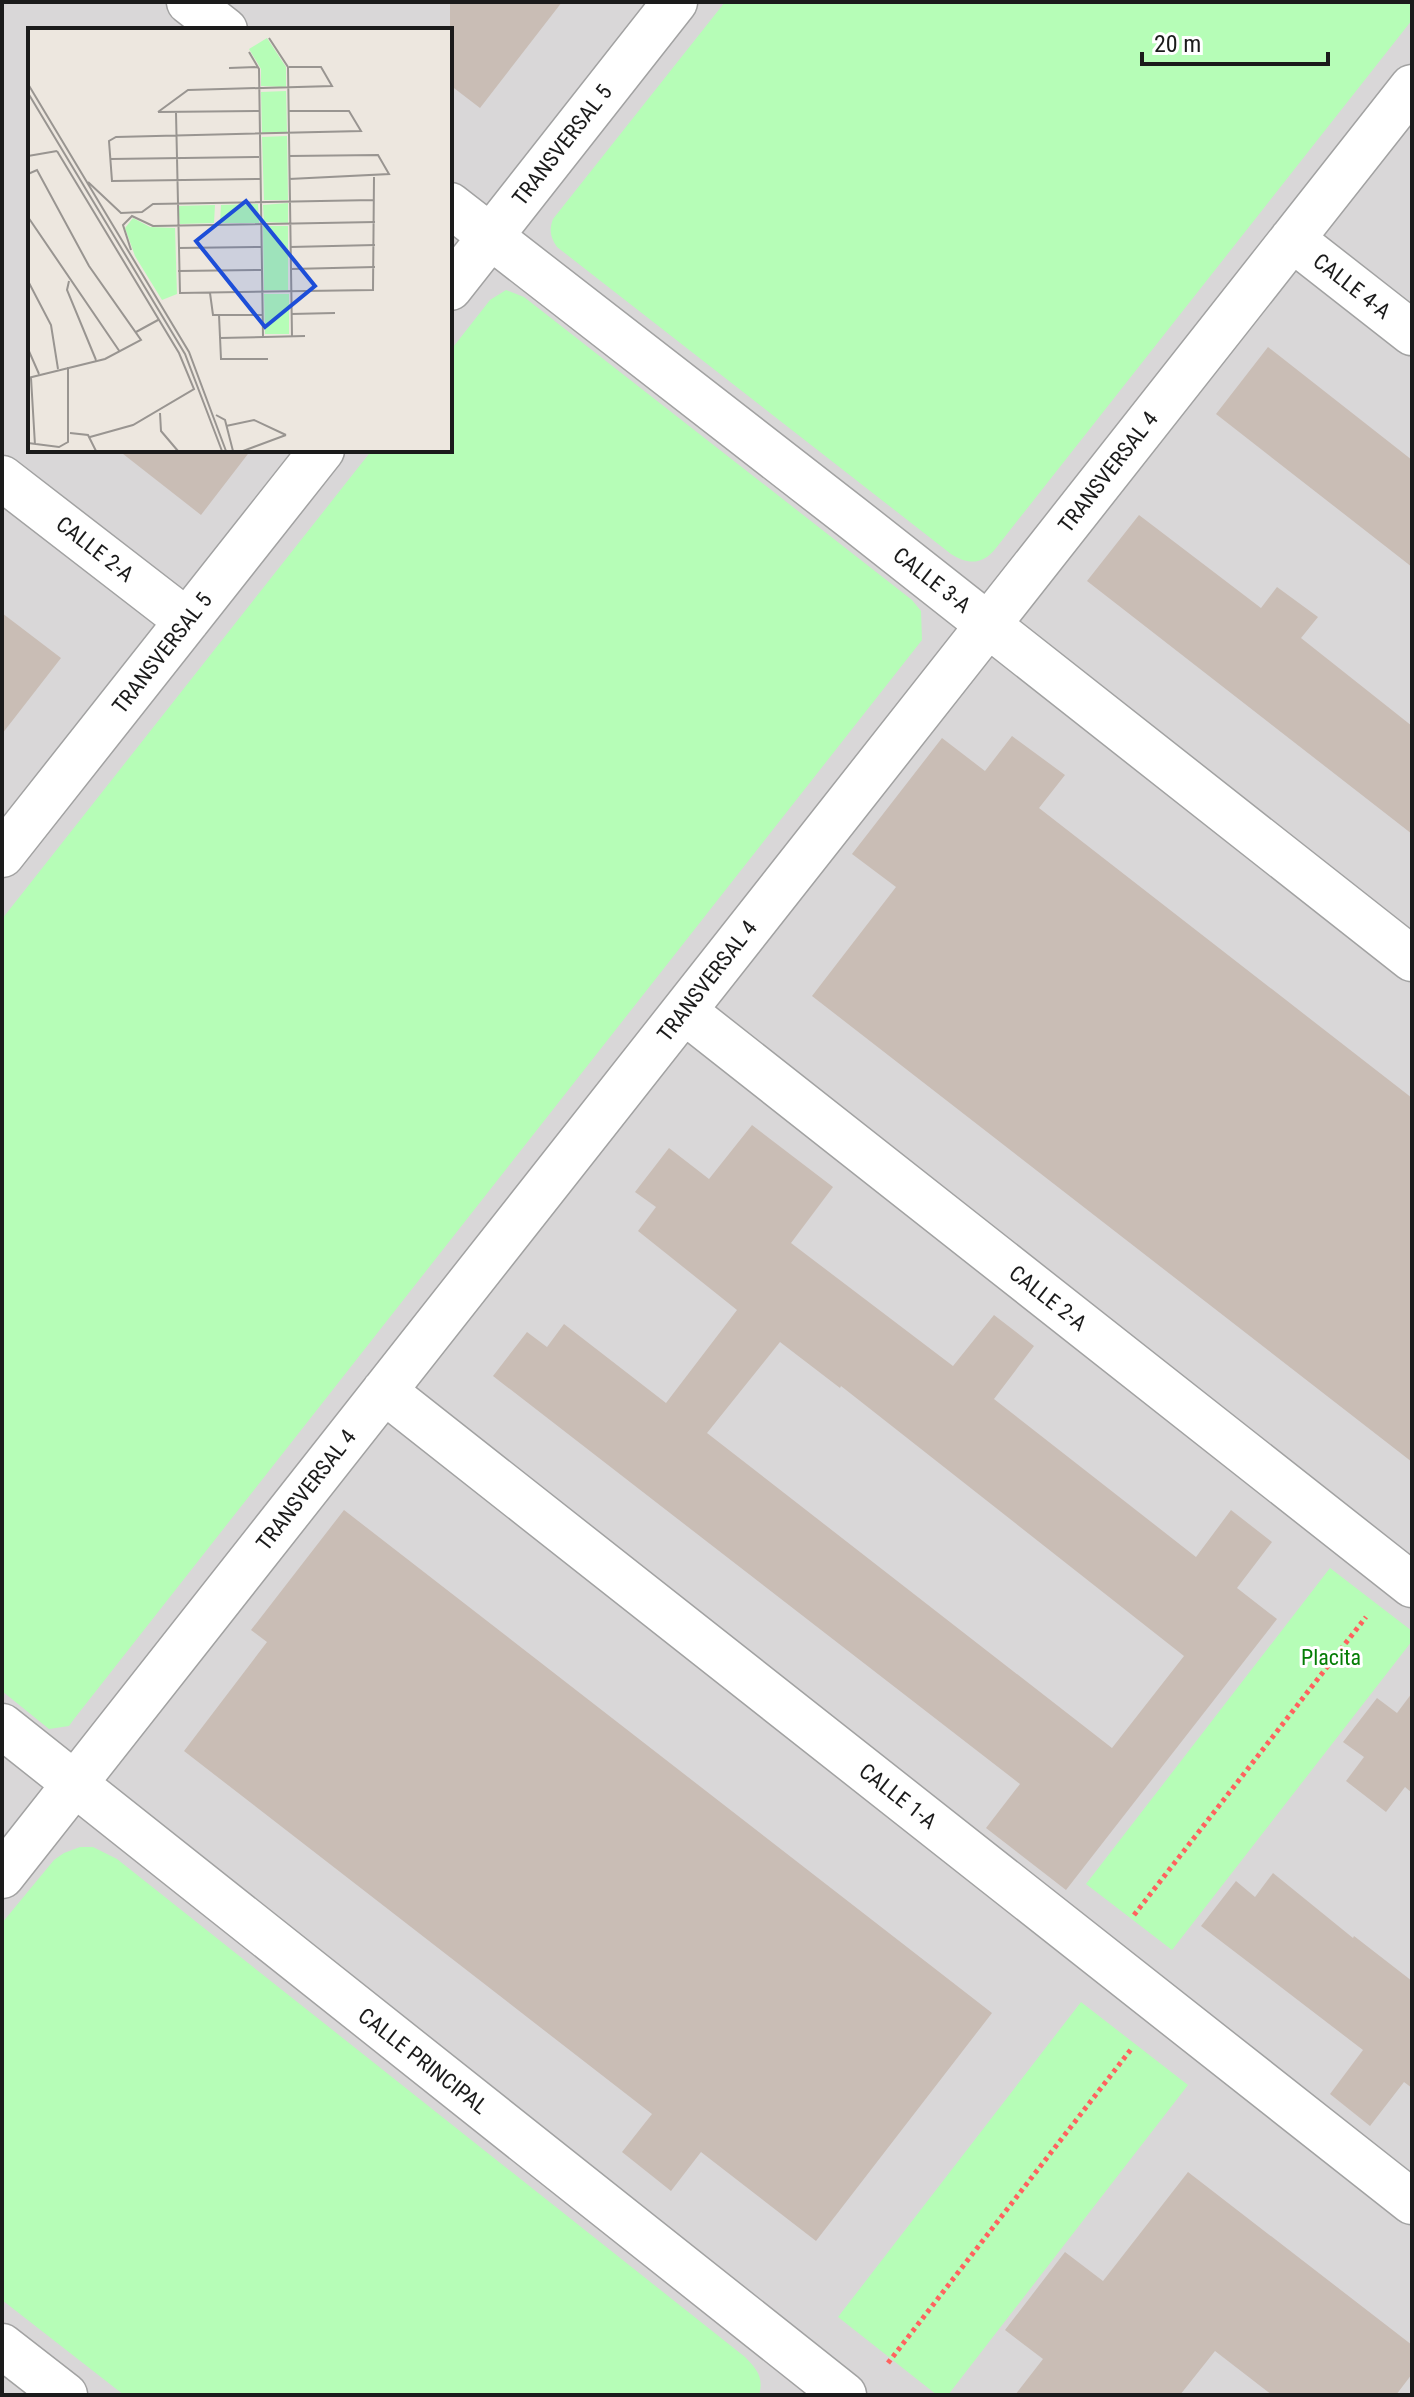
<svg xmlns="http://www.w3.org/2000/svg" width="1414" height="2397" font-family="'Roboto Condensed',sans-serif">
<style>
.residential{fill:#d9d7d8;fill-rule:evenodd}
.park{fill:#b6fdb7}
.building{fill:#c9bdb5;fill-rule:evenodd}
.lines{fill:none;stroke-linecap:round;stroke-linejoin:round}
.minor-casing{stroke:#a2a2a2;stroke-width:47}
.path{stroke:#ff625e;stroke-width:5;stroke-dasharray:4 4;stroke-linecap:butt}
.minor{stroke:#fff;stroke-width:44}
.labels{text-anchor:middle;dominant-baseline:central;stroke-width:6;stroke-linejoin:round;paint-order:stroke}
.street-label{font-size:22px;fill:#1b1b1b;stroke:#fff}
.park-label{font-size:22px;fill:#047d05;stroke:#fff}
.inset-road{fill:none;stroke:#999591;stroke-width:2}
.view{fill:#1d4ed8;fill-opacity:0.15;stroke:#1d4ed8;stroke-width:4}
.inset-edge{fill:none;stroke:#1b1b1b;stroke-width:4}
</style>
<rect width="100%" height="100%" fill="#ede7df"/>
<path class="residential" d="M 2,2 L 1412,2 L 1412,2395 L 2,2395 ZM 30,30 L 450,30 L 450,450 L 30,450 Z"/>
<path class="park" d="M 725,2 L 1412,2 L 1412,20 L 996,548 C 983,565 968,565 951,554 L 557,247 C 550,237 549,230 553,219 Z
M 506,290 L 524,297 L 912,600 L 921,611 L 922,640 L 74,1719 L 69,1726 L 49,1729 L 2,1691 L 2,919 L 372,450 L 450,450 L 450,351 L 490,300 Z
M 1330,1568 L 1412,1631 L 1412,1641 L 1172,1950 L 1086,1884 Z
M 80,1847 L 93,1847 L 117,1859 L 745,2357 C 757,2369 764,2378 759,2395 L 124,2395 L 2,2300 L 2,1923 L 54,1860 L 64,1853 Z
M 1081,2002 L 1188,2085 L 948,2395 L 937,2395 L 838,2317 Z"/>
<path class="building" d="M 450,2 L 562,2 L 480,108 L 450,85 Z
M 1268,347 L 1412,460 L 1412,567 L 1216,414 Z
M 118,450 L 251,450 L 201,515 Z
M 1139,515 L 1261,608 L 1277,587 L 1318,617 L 1301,638 L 1412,726 L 1412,834 L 1087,581 Z
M 2,613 L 61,658 L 2,734 Z
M 1012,736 L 1065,775 L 1039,808 L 1412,1098 L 1412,1462 L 812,996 L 896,887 L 852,854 L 942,738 L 985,771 Z
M 752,1125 L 833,1187 L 791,1243 L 953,1366 L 994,1315 L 1034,1346 L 994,1399 L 1196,1557 L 1231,1510 L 1272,1542 L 1237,1588 L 1277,1619 L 1066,1890 L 986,1828 L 1020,1784 L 493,1376 L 527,1332 L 547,1347 L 564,1324 L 666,1403 L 737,1310 L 638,1231 L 656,1207 L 635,1192 L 669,1148 L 709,1179 ZM 780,1342 L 840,1388 L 841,1386 L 1184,1656 L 1112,1748 L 707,1433 Z
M 344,1510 L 992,2013 L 816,2241 L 701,2152 L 671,2191 L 622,2152 L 652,2114 L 184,1751 L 267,1642 L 251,1630 Z
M 1412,1693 L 1412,1793 L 1405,1787 L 1386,1812 L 1346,1781 L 1364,1757 L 1343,1742 L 1377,1698 L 1397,1713 Z
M 1273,1873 L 1353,1938 L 1354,1936 L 1412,1981 L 1412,2088 L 1404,2082 L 1370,2126 L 1330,2094 L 1363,2050 L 1201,1926 L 1236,1881 L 1255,1897 Z
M 1188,2172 L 1412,2345 L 1412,2374 L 1396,2395 L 1272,2395 L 1215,2351 L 1180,2395 L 1015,2395 L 1043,2359 L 1005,2330 L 1065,2252 L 1103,2281 Z"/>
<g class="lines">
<defs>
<path id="minor" d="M 189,2 L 225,30
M 450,205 L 850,516 L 1412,959
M 1292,239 L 1412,333
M 450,288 L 675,2
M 2,478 L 187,621
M 2,855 L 322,450
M 684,1011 L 1412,1585
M 384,1391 L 1412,2202
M 2,1726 L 844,2395
M 2,1876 L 1412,87
M 2,2346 L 65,2395"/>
</defs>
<use href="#minor" class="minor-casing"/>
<path class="path" d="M 1134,1915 L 1366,1617
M 888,2363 L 1132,2048"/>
<use href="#minor" class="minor"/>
</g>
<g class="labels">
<g class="street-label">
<text transform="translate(562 145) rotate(-52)">TRANSVERSAL 5</text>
<text transform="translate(1352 286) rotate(38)">CALLE 4-A</text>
<text transform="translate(1108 472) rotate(-52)">TRANSVERSAL 4</text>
<text transform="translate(95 549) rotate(38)">CALLE 2-A</text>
<text transform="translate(932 580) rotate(38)">CALLE 3-A</text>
<text transform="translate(162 653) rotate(-52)">TRANSVERSAL 5</text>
<text transform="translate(707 981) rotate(-52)">TRANSVERSAL 4</text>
<text transform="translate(1048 1298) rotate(38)">CALLE 2-A</text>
<text transform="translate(306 1490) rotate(-52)">TRANSVERSAL 4</text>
<text transform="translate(898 1796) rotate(38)">CALLE 1-A</text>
<text transform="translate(423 2061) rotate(38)">CALLE PRINCIPAL</text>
</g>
<g class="park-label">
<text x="1331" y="1657">Placita</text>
</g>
</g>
<g transform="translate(28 28)">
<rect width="424" height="424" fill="#ede7df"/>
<path d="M 239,10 L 258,39 L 258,59 L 233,58 L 233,41 L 221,21 ZM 258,63 L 259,104 L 234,105 L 233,64 ZM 259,108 L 260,172 L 236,172 L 234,109 ZM 260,175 L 260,195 L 236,194 L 235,177 ZM 230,176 L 231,195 L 192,195 L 193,177 ZM 187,177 L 186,195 L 152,196 L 150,178 ZM 105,190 L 122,199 L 147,200 L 149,266 L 134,272 L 107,228 L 97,200 ZM 235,198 L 260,198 L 260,262 L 236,262 ZM 236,266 L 261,266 L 261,306 L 237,306 Z" fill="#b6fdb7"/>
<path class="inset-road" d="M 241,10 L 260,39 L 264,308M 221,24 L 231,41 L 235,309M 201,40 L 230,39M 0,56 L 161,324 L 198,423M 0,65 L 157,326 L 194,423M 130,84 L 160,62 L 304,58 L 293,39 L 261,39M 130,84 L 232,83M 148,85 L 152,265 L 345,262 L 346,149M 29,123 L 151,325 L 166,361 L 105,397 L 62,409M 0,128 L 29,123M 261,128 L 350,127 L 361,146 L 261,151M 82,131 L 231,129M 0,146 L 9,142 L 61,238 L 113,312 L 77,331 L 0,350M 233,151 L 84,153 L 81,113 L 88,109 L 333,103 L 321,83 L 261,83M 60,154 L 93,185 L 114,184 L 125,176 L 346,172M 0,189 L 92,324M 262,219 L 347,217M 150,220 L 234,219M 103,222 L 95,197 L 104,188 L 125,198 L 347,194M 263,241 L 347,239M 150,243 L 234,242M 0,253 L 23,297 L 30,341M 41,253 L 39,262 L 68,332M 182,265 L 185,287 L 234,287M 263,286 L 307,285M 191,287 L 193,331 L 240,331M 108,304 L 130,292M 192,310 L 277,308M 0,321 L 11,346M 3,350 L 7,417M 132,385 L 133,403 L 150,423M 188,387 L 197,392 L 205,423M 198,398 L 226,392 L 258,407M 42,405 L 60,407 L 68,423M 0,415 L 31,419 L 40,414 L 40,339M 215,423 L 258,407"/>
<path class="view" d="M 218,173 L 287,258 L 237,299 L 168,213 Z"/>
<rect width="424" height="424" class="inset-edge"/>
</g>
<rect width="1414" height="2397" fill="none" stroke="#1b1b1b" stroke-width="8"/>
<path d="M1142 52v12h186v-12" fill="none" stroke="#1b1b1b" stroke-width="4"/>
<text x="1154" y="52" font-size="24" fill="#1b1b1b" stroke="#ffffff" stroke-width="6" paint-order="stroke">20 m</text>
</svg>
